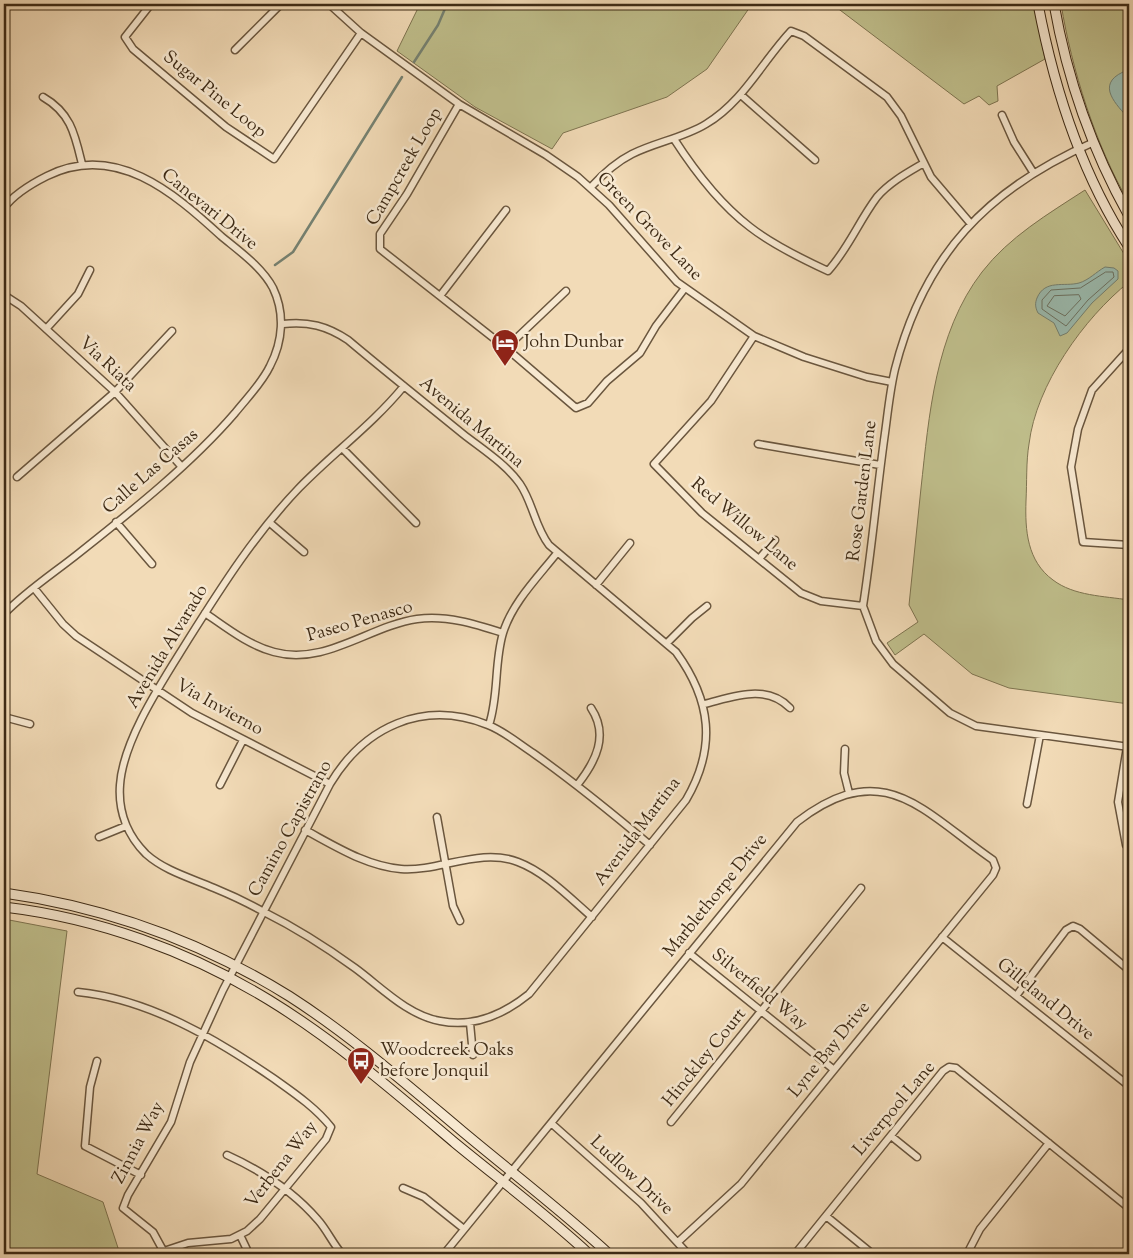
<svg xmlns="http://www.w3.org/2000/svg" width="1133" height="1258" font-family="'Sorts Mill Goudy',serif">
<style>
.green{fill:#bfbe8b;stroke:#7e7450}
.water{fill:#9bbbaf;stroke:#758171}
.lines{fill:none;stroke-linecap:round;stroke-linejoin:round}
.shore{stroke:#6c7262;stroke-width:1}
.stream{stroke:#758171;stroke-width:2.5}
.street-casing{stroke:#6a563e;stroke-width:9}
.secondary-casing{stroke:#3d2a15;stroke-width:11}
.street{stroke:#f7e8d0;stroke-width:6}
.secondary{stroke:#f7e8d0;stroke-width:9}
.labels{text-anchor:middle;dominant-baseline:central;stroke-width:5;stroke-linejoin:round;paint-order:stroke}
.street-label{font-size:18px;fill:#3d2a15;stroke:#f7e8d0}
.poi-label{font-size:18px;fill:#3d2a15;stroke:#f7e8d0;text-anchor:start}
</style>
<rect width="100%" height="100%" fill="#f2dbb7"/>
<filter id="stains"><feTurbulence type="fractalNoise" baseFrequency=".004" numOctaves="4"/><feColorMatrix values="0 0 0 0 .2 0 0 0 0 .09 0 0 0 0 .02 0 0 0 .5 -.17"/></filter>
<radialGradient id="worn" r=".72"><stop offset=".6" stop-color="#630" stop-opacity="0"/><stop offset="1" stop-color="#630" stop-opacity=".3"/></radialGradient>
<path class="green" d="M 420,4 L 752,4 L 707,69 L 667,97 L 563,133 L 552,149 L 475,107 L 397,51 Z
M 832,4 L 1034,4 L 1045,59 L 997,86 L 998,101 L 989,105 L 979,96 L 964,104 Z
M 1061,4 L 1129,4 L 1129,203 C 1095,144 1072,70 1061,4 Z
M 1085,190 L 1129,262 L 1129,282 C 1084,318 1036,385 1029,444 C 1026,462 1027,482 1026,501 C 1025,530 1027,561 1053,580 C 1074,596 1104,596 1129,600 L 1129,704 L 1009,688 L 972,674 L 924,634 L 895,655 L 887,643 L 918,622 L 909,605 C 913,566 917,527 921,488 C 929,416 935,333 982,272 C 1009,237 1048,214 1085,190 Z
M 4,919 L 67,931 L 37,1174 L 103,1202 L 120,1254 L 4,1254 Z"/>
<path class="water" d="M 1123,72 L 1129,72 L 1129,119 C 1117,105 1095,85 1123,72 Z
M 1105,267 L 1114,268 L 1118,271 L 1118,279 L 1092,303 L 1067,333 L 1060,336 L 1054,323 L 1038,313 C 1035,307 1035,303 1037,298 C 1045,279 1064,287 1079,283 C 1089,280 1096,272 1105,267 Z"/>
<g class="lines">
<path class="shore" d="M 1106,272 L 1113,272 L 1114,277 L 1088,300 L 1066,326 L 1042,309 L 1042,300 L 1051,290 L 1080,288 Z
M 1079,295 L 1081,299 L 1065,316 L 1047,306 L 1054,296 Z"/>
<path class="stream" d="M 414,62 L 438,25 L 447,4
M 275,265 L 293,252 L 402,77"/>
<defs>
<path id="street" d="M 151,4 L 125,37 L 133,49 L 226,127 L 274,159 L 361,33
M 329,4 L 361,33 L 459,104 L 546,155 L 578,177 L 609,205 L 677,282 L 754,336 L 804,357 L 867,377 L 892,382
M 235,50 L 281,4
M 741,95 L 815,160
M 43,97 C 71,113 75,135 82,164
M 459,104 L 407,194 L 380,234 L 380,249 L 506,348 L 576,408 L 588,403 L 607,381 L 640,353 L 656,326 L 685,288
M 1002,115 L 1014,142 L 1033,172
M 674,139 C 694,170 721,205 750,227 C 773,245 802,259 828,271 C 848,249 859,221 877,197 C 890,182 907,173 924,163
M 1094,142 C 987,189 924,255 895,369 C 890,390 888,411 885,433 C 877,490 872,548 863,606 L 876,641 L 893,664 L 950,713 L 976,726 L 1129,747
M 591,187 C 603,174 616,162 632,154 C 656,142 683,138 706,124 C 743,102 762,62 791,31 L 804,36 L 887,97 L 901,116 L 931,177 L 971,224
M 4,208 C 14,194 31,184 47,176 C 115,142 173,192 221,236 C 239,251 262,267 273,288 C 285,313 283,341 270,366 C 262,383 247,398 235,413 C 191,464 132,511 79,553 C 54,573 26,591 4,614
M 4,295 L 21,306 L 115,392 L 181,466
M 440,296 L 506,210
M 283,324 C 308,321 327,326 348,340 C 386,372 425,403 463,434 C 482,449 506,464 520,484 C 533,503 535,527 549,545 L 676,652 C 711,700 717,747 686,800 L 529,994 C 503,1015 474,1028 440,1021 C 407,1015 381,987 355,968 C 326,947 296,928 264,912 C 248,903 231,895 214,888 C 191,878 165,871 146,854 C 128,836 118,812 120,785 C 123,739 164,679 188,640 C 222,586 255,534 299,488 C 333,453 373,424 404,386
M 46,329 L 78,294 L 90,270
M 754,336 L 711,401 L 654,464 L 702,513 L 801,593 L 821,601 L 863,606
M 506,348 L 566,291
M 1129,349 L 1092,390 L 1078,429 L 1071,467 L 1083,542 L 1129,545
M 758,444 L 880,465
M 342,448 L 416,523
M 17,477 L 115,392 L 172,331
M 116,522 L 152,564
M 270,523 L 304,552
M 759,559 L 775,540
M 596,585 L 630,543
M 34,588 L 63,624 L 76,636 L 192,713 L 330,784
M 205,613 C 227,628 248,645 274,652 C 325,666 369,626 417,619 C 447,615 475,624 503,633
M 667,643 L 692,618 L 707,606
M 704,704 C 733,697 766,683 790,708
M 4,717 L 30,724
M 489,725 C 499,695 494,663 503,633 C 512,603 538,577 557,553
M 1127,747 L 1118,802 L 1126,845 L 1129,849
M 845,749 L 844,773 L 849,793
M 578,784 C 596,761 609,735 591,708
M 220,785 L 243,740
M 1027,804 L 1040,735
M 437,817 L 453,906 L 460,921
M 305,830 C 335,846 366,866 401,869 C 439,872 480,847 518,862 C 545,872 570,898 592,917
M 99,837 L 126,826
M 942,937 L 1129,1086
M 689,953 L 833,1069
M 78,992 C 149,999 216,1039 273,1078 C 294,1093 315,1107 331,1127 L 326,1139 L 260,1219 L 247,1231 L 231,1239 L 188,1243 L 164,1251
M 1016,996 L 1066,930 L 1073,926 L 1080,929 L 1129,970
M 470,1023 L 473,1055
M 97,1061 L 90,1087 L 85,1146 L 141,1175
M 671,1122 L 861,888
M 551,1123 L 641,1203 L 688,1254
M 891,1136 L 917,1157
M 227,1155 C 260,1170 294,1192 318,1220 C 327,1230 333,1244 342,1254
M 403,1188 L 424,1197 L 464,1229
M 826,1216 L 869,1251
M 240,1235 L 249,1254
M 165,1254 L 153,1232 L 123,1208 L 128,1195 L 171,1122 L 190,1062 L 223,990 L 330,784 C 364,727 423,699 488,725 C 504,731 519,744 533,753 C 574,782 612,813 650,845
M 444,1254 L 797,822 C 884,755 922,811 993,860 L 996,868 L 993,875 L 741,1184 L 678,1242
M 795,1254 L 943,1071 L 949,1067 L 956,1068 L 1129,1208
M 967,1254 L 980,1229 L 1049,1143"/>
<path id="secondary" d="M 1038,4 C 1054,88 1082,175 1129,247
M 1054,4 C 1067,78 1092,150 1129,216
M 4,893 C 105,907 202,942 289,996 C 350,1035 406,1084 462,1131 C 511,1172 562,1211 609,1254
M 4,907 C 97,918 189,951 269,1000 C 336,1041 396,1093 455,1143 C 500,1180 547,1215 589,1254"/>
</defs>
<use href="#street" class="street-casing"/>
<use href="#secondary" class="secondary-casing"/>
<use href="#street" class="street"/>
<use href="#secondary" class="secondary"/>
</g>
<defs>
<symbol id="hotel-pin" viewBox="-11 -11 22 30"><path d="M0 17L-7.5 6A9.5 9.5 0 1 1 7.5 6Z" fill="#8f2418" stroke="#f7e8d0"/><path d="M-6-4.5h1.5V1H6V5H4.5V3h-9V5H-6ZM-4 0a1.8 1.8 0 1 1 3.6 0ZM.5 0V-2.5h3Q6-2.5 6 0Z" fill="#fff"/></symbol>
<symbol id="bus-pin" viewBox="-11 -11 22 30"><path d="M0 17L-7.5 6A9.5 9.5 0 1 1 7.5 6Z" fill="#8f2418" stroke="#f7e8d0"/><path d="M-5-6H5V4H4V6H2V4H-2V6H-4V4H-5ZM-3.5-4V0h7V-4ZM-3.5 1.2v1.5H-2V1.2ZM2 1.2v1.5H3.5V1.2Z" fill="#fff"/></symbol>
</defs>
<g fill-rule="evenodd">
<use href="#hotel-pin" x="489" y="327" width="32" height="43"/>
<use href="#bus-pin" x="345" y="1045" width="32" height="43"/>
</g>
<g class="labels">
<g class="street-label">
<text transform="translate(214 95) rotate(39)">Sugar Pine Loop</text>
<text transform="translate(405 167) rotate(-60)">Campcreek Loop</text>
<text transform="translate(209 210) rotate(39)">Canevari Drive</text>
<text transform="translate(649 227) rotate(46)">Green Grove Lane</text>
<text transform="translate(107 365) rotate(43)">Via Riata</text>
<text transform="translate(471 423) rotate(40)">Avenida Martina</text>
<text transform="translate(151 472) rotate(-41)">Calle Las Casas</text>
<text transform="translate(863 491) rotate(-83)">Rose Garden Lane</text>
<text transform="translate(744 525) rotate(40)">Red Willow Lane</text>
<text transform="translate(360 622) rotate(-16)">Paseo Penasco</text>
<text transform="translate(168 647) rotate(-59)">Avenida Alvarado</text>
<text transform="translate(219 708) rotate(29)">Via Invierno</text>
<text transform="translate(291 829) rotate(-61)">Camino Capistrano</text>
<text transform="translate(638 832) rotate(-53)">Avenida Martina</text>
<text transform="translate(716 896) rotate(-51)">Marblethorpe Drive</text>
<text transform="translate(759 990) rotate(39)">Silverfield Way</text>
<text transform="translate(1045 1000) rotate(39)">Gilleland Drive</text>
<text transform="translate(830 1050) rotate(-51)">Lyne Bay Drive</text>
<text transform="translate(705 1058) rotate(-51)">Hinckley Court</text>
<text transform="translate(895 1109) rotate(-50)">Liverpool Lane</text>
<text transform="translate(139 1143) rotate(-62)">Zinnia Way</text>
<text transform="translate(282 1165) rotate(-52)">Verbena Way</text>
<text transform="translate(631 1176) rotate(43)">Ludlow Drive</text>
</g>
<g class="poi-label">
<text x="524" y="343">John Dunbar</text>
<text x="380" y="1051">Woodcreek Oaks<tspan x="380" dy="21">before Jonquil</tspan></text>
</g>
</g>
<rect width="1133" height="1258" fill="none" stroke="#f2dbb7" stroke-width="20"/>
<rect x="5" y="5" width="1123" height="1248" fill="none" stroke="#3d2a15" stroke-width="2.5"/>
<rect x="10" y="10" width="1113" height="1238" fill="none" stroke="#3d2a15"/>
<rect width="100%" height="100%" filter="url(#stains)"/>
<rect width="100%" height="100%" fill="url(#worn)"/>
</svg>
